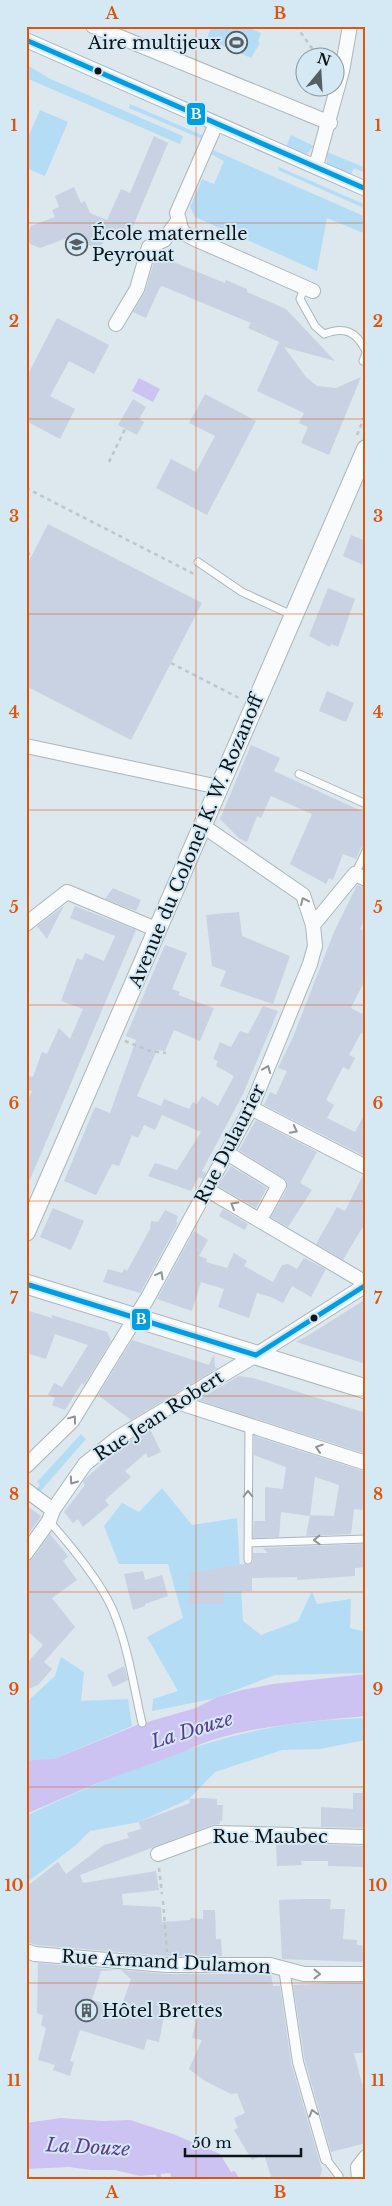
<svg xmlns="http://www.w3.org/2000/svg" width="392" height="2206" font-family="'Libre Baskerville',serif">
<style>
.green{fill:#b4ddf5}
.water{fill:#cdc3f3}
.lines{fill:none;stroke-linecap:round;stroke-linejoin:round}
.stream{stroke:#cdc3f3;stroke-width:4.5}
.building{fill:#c8d2e2}
.service-casing{stroke:#adb6bb;stroke-width:9}
.pedestrian-casing{stroke:#adb6bb;stroke-width:12}
.minor-casing{stroke:#adb6bb;stroke-width:16}
.tertiary-casing{stroke:#adb6bb;stroke-width:20}
.secondary-casing{stroke:#adb6bb;stroke-width:21}
.path{stroke:#c1c5c8;stroke-width:2.5;stroke-dasharray:4 4;stroke-linecap:butt}
.service{stroke:#fafbfc;stroke-width:7}
.pedestrian{stroke:#fafbfc;stroke-width:10}
.minor{stroke:#fafbfc;stroke-width:14}
.tertiary{stroke:#fafbfc;stroke-width:18}
.secondary{stroke:#fafbfc;stroke-width:19}
.bus-1-casing{stroke:#d5e9f5;stroke-width:9}
.bus-1{stroke:#009de0;stroke-width:5}
.oneway{stroke:#8f9395}
.grid{fill:none;stroke:#dd560d;stroke-width:1;stroke-opacity:0.55}
.bus-dot{fill:#0d1418;stroke:#d5e9f5;stroke-width:2}
.labels{text-anchor:middle;dominant-baseline:central;stroke-width:4;stroke-linejoin:round;paint-order:stroke}
.poi-label{font-size:18px;fill:#0d1418;stroke:#d5e9f5;text-anchor:start}
.street-label{font-size:18px;fill:#0d1418;stroke:#d5e9f5}
.water-label{font-size:19px;font-style:italic;fill:#5c3895;stroke:#d5e9f5}
.line-badge{stroke:#d5e9f5;stroke-width:2}
.badge-label{font-size:14px;text-anchor:middle;font-weight:bold;fill:#fff}
.neatline{fill:none;stroke:#dd560d;stroke-width:2}
.grid-label{font-size:16px;text-anchor:middle;font-weight:bold;fill:#dd560d}
</style>
<rect width="100%" height="100%" fill="#dce7ee"/>
<path class="green" d="M 211,26 L 245,26 L 261,33 L 258,42 L 260,43 L 251,58 L 207,39 Z
M 26,64 L 48,78 L 183,136 L 180,144 L 26,78 Z
M 130,104 L 202,135 L 202,139 L 129,108 Z
M 40,110 L 68,122 L 45,176 L 26,168 L 26,142 Z
M 291,135 L 314,146 L 306,155 L 285,149 Z
M 213,150 L 366,217 L 366,234 L 327,218 L 317,271 L 195,217 L 190,207 L 202,179 L 214,184 L 224,161 L 211,154 Z
M 327,152 L 366,168 L 366,173 L 354,168 L 350,176 L 327,164 Z
M 279,167 L 366,205 L 366,209 L 278,170 Z
M 81,1434 L 86,1439 L 38,1494 L 34,1491 L 40,1485 L 37,1482 Z
M 162,1488 L 192,1525 L 237,1518 L 243,1621 L 261,1635 L 298,1621 L 312,1591 L 317,1604 L 351,1599 L 350,1628 L 366,1632 L 366,1673 L 275,1675 L 212,1699 L 152,1711 L 153,1699 L 178,1691 L 147,1637 L 183,1618 L 168,1564 L 119,1564 L 104,1526 L 122,1503 L 139,1512 Z
M 61,1657 L 84,1672 L 81,1701 L 128,1699 L 132,1726 L 54,1759 L 26,1762 L 26,1697 L 29,1700 L 55,1676 Z
M 366,1718 L 366,1740 L 320,1749 L 282,1750 L 215,1772 L 189,1799 L 139,1822 L 90,1831 L 76,1845 L 29,1881 L 26,1877 L 26,1816 C 99,1781 184,1745 264,1729 C 297,1722 332,1719 366,1718 Z"/>
<path class="water" d="M 139,378 L 160,389 L 153,402 L 132,391 Z
M 366,1674 L 366,1716 C 314,1721 231,1727 186,1751 L 95,1784 L 26,1814 L 26,1763 L 33,1760 L 54,1759 L 137,1725 L 196,1708 L 217,1697 L 242,1690 L 273,1684 Z
M 61,2118 L 103,2121 L 130,2120 L 173,2134 L 220,2154 L 231,2172 L 235,2171 L 240,2180 L 172,2180 L 170,2173 L 140,2176 L 115,2170 L 91,2170 L 69,2167 L 26,2169 L 26,2123 Z"/>
<g class="lines">
<path class="stream" d="M 157,2170 L 160,2180"/>
</g>
<path class="building" d="M 154,136 L 168,143 L 128,238 L 109,229 L 100,250 L 70,237 L 40,248 L 30,244 L 26,236 L 31,226 L 55,217 L 52,210 L 59,207 L 55,196 L 74,187 L 81,203 L 85,201 L 90,213 L 107,220 L 121,189 L 130,193 Z
M 156,255 L 225,283 L 226,280 L 247,289 L 247,292 L 286,309 L 335,361 L 284,347 L 306,377 L 317,386 L 336,388 L 361,377 L 329,455 L 301,443 L 308,427 L 299,423 L 304,413 L 257,391 L 279,342 L 248,328 L 251,323 L 162,286 L 160,287 L 146,318 L 133,312 L 145,292 Z
M 57,318 L 109,345 L 94,374 L 69,361 L 50,396 L 75,409 L 60,439 L 26,421 L 26,378 Z
M 205,394 L 256,421 L 207,515 L 156,488 L 171,459 L 196,472 L 215,436 L 189,423 Z
M 133,399 L 146,407 L 139,419 L 144,422 L 137,435 L 118,425 Z
M 48,524 L 202,603 L 131,740 L 26,686 L 26,567 Z
M 351,535 L 366,541 L 366,566 L 343,556 Z
M 328,588 L 355,599 L 338,647 L 331,644 L 330,647 L 309,636 Z
M 327,691 L 354,703 L 346,722 L 319,711 Z
M 251,745 L 280,758 L 274,771 L 366,813 L 366,846 L 361,848 L 356,859 L 343,854 L 333,880 L 329,878 L 326,884 L 290,864 L 312,814 L 271,796 L 261,818 L 257,816 L 247,842 L 240,839 L 220,819 Z
M 357,885 L 366,888 L 366,917 L 360,929 L 366,932 L 366,985 L 363,984 L 351,1008 L 366,1016 L 366,1035 L 361,1033 L 349,1055 L 355,1058 L 349,1070 L 343,1067 L 326,1100 L 334,1105 L 327,1118 L 355,1132 L 366,1112 L 366,1157 L 264,1105 L 270,1092 L 276,1095 L 287,1071 L 278,1068 L 293,1037 L 334,932 Z
M 113,888 L 141,900 L 136,911 L 105,899 Z
M 64,906 L 57,919 L 47,939 L 37,926 Z
M 75,906 L 136,930 L 26,1189 L 26,1105 L 32,1091 L 26,1089 L 26,1075 L 33,1077 L 42,1052 L 47,1054 L 59,1028 L 70,1039 L 83,1009 L 61,1001 L 77,958 L 82,960 L 85,953 L 104,961 L 115,936 L 70,918 Z
M 239,912 L 242,936 L 290,956 L 273,1004 L 220,986 L 226,971 L 212,966 L 206,915 Z
M 165,945 L 187,953 L 172,989 L 180,992 L 178,995 L 214,1008 L 200,1041 L 174,1030 L 165,1051 L 157,1050 L 137,1096 L 161,1106 L 164,1099 L 189,1109 L 193,1102 L 197,1104 L 202,1096 L 218,1106 L 234,1076 L 216,1066 L 218,1061 L 213,1059 L 220,1042 L 231,1047 L 240,1031 L 248,1034 L 263,1006 L 278,1011 L 243,1094 L 202,1171 L 206,1173 L 203,1179 L 199,1177 L 191,1191 L 148,1176 L 155,1163 L 177,1170 L 201,1132 L 162,1115 L 155,1130 L 144,1125 L 138,1138 L 132,1135 L 119,1166 L 112,1164 L 96,1195 L 64,1181 L 95,1107 L 110,1113 L 136,1040 L 126,1036 Z
M 256,1120 L 317,1152 L 300,1183 L 312,1190 L 288,1227 L 271,1217 L 287,1189 L 286,1180 L 239,1150 Z
M 231,1166 L 267,1188 L 256,1208 L 218,1186 Z
M 363,1175 L 366,1176 L 366,1231 L 362,1228 L 343,1260 L 316,1244 L 337,1207 L 345,1211 Z
M 53,1208 L 84,1221 L 71,1250 L 40,1237 Z
M 223,1209 L 248,1224 L 245,1230 L 219,1216 Z
M 165,1210 L 178,1216 L 176,1221 L 178,1223 L 140,1293 L 103,1282 L 108,1269 L 122,1273 L 124,1269 L 127,1271 L 150,1229 L 151,1221 L 158,1222 Z
M 194,1231 L 208,1240 L 199,1256 L 207,1259 L 206,1262 L 227,1268 L 234,1253 L 247,1261 L 244,1266 L 273,1282 L 282,1265 L 288,1264 L 297,1269 L 304,1258 L 326,1269 L 311,1297 L 292,1286 L 283,1303 L 271,1297 L 257,1293 L 249,1318 L 218,1307 L 224,1289 L 201,1282 L 192,1311 L 157,1299 Z
M 366,1299 L 366,1364 L 296,1342 L 312,1333 Z
M 26,1310 L 52,1318 L 52,1315 L 107,1332 L 111,1341 L 84,1385 L 82,1383 L 65,1410 L 52,1405 L 55,1398 L 48,1395 L 54,1383 L 62,1387 L 88,1345 L 55,1334 L 46,1359 L 26,1353 Z
M 132,1340 L 209,1365 L 214,1354 L 215,1367 L 218,1368 L 131,1420 L 98,1395 Z
M 239,1376 L 253,1378 L 366,1413 L 366,1454 L 198,1400 Z
M 150,1429 L 161,1452 L 148,1458 L 146,1453 L 125,1471 L 131,1477 L 105,1500 L 109,1505 L 83,1527 L 78,1519 L 73,1523 L 64,1512 L 85,1485 L 83,1482 L 86,1478 L 126,1443 Z
M 254,1436 L 366,1472 L 366,1510 L 354,1509 L 351,1534 L 306,1536 L 310,1515 L 334,1516 L 339,1485 L 315,1477 L 310,1516 L 281,1512 L 279,1537 L 253,1538 L 254,1521 L 265,1521 L 265,1487 L 283,1489 L 286,1467 L 254,1455 Z
M 26,1505 L 41,1516 L 26,1538 Z
M 50,1534 L 68,1556 L 63,1561 L 77,1580 L 52,1598 L 75,1627 L 44,1662 L 52,1669 L 38,1685 L 26,1690 L 26,1664 L 43,1645 L 26,1630 L 26,1562 L 33,1558 Z
M 366,1544 L 366,1567 L 355,1568 L 355,1576 L 297,1580 L 297,1577 L 252,1578 L 252,1591 L 224,1591 L 224,1604 L 189,1604 L 189,1573 L 244,1564 L 250,1565 L 253,1562 L 253,1553 L 268,1553 L 263,1548 Z
M 143,1571 L 145,1580 L 162,1575 L 168,1596 L 145,1604 L 145,1606 L 133,1610 L 124,1574 Z
M 124,1666 L 128,1680 L 113,1687 L 107,1675 Z
M 353,1793 L 366,1793 L 366,1828 L 321,1827 L 321,1807 L 353,1809 Z
M 202,1798 L 217,1799 L 217,1805 L 223,1805 L 222,1821 L 220,1821 L 220,1824 L 212,1825 L 80,1875 L 83,1883 L 156,1871 L 159,1890 L 122,1894 L 123,1905 L 161,1907 L 162,1922 L 190,1920 L 190,1918 L 203,1919 L 203,1910 L 215,1910 L 216,1939 L 221,1939 L 222,1956 L 167,1956 L 37,1945 L 26,1942 L 26,1887 L 58,1862 L 66,1874 L 104,1845 L 129,1838 L 127,1833 L 141,1829 L 139,1822 L 190,1803 L 189,1799 Z
M 276,1843 L 366,1846 L 366,1867 L 328,1866 L 328,1861 L 301,1861 L 302,1865 L 277,1866 Z
M 303,1899 L 331,1899 L 330,1909 L 345,1909 L 343,1939 L 357,1940 L 357,1945 L 366,1946 L 366,1962 L 282,1959 L 279,1900 Z
M 38,1963 L 117,1970 L 101,1971 L 92,2000 L 121,2008 L 131,1979 L 121,1970 L 167,1974 L 271,1974 L 273,1986 L 280,1986 L 291,2063 L 322,2170 L 319,2180 L 272,2180 L 264,2154 L 252,2160 L 234,2130 L 238,2128 L 234,2118 L 245,2113 L 237,2093 L 231,2094 L 205,2081 L 189,2069 L 202,2040 L 192,2038 L 197,2018 L 165,2011 L 159,2042 L 147,2039 L 144,2050 L 80,2030 L 70,2061 L 74,2062 L 70,2076 L 53,2070 L 55,2065 L 38,2060 L 46,2028 L 41,2025 L 43,2015 L 37,2013 Z
M 334,1983 L 366,1983 L 366,2053 L 354,2053 L 362,2084 L 366,2084 L 366,2143 L 331,2152 L 305,2061 L 293,1985 Z"/>
<g class="lines">
<defs>
<path id="service" d="M 304,288 L 300,299 L 315,326 L 324,334 C 344,326 356,331 366,351
M 363,361 L 366,353
M 198,562 L 242,592 L 294,616
M 299,774 L 366,804
M 355,874 L 366,851
M 49,1521 C 72,1547 105,1586 116,1618 C 129,1652 134,1688 142,1723
M 248,1543 L 366,1539
M 248,1560 L 249,1426
M 326,2159 L 339,2176 L 339,2180"/>
<path id="pedestrian" d="M 284,1968 L 298,2062 L 326,2159"/>
<path id="minor" d="M 93,26 L 330,123
M 26,40 L 366,189
M 216,124 L 177,213 L 182,232 L 195,239 L 313,291
M 316,166 L 342,71 L 350,26
M 116,324 L 137,289 L 149,247 L 164,240 L 178,221
M 26,746 L 219,787
M 26,924 L 67,892 L 158,930
M 313,925 L 355,874 L 366,879
M 251,1108 L 366,1167
M 227,1153 L 279,1185 L 260,1220
M 208,1190 L 366,1283
M 177,1402 L 366,1463
M 26,1466 L 72,1421 L 147,1299 L 251,1108 L 310,964 L 315,946 L 313,925 L 303,895 L 203,826
M 26,1490 L 53,1510
M 26,1553 L 49,1521 L 53,1510 L 85,1464 L 119,1437 L 256,1355 L 366,1285
M 158,1854 L 215,1833 L 366,1837
M 26,1951 L 35,1954 L 167,1965 L 270,1965 L 304,1974 L 366,1974
M 359,2180 L 358,2167 L 366,2157"/>
<path id="tertiary" d="M 26,1232 L 366,449"/>
<path id="secondary" d="M 26,1284 L 366,1389"/>
</defs>
<use href="#service" class="service-casing"/>
<use href="#pedestrian" class="pedestrian-casing"/>
<use href="#minor" class="minor-casing"/>
<use href="#tertiary" class="tertiary-casing"/>
<use href="#secondary" class="secondary-casing"/>
<path class="path" d="M 296,26 L 319,58
M 357,435 L 366,413
M 109,462 L 125,429
M 26,488 L 194,574
M 26,553 L 30,554
M 171,663 L 241,699
M 125,1041 L 150,1051 L 166,1053
M 159,1868 L 162,1894
M 163,1901 L 167,1952"/>
<use href="#service" class="service"/>
<use href="#pedestrian" class="pedestrian"/>
<use href="#minor" class="minor"/>
<use href="#tertiary" class="tertiary"/>
<use href="#secondary" class="secondary"/>
<defs>
<path id="bus-1" d="M 26,40 L 366,189
M 26,1284 L 256,1355
M 256,1355 L 366,1285"/>
</defs>
<use href="#bus-1" class="bus-1-casing"/>
<use href="#bus-1" class="bus-1"/>
</g>
<defs><path id="oneway-chevron" d="M-2-3.5L2.5 0L-2 3.5" fill="none" stroke-width="1.6" stroke-linecap="round" stroke-linejoin="round" transform="scale(1.25)"/></defs>
<g class="oneway">
<use href="#oneway-chevron" transform="translate(304 901) rotate(-115)"/>
<use href="#oneway-chevron" transform="translate(267 1069) rotate(-68)"/>
<use href="#oneway-chevron" transform="translate(294 1130) rotate(27)"/>
<use href="#oneway-chevron" transform="translate(234 1205) rotate(-150)"/>
<use href="#oneway-chevron" transform="translate(160 1275) rotate(-61)"/>
<use href="#oneway-chevron" transform="translate(73 1419) rotate(-53)"/>
<use href="#oneway-chevron" transform="translate(319 1448) rotate(-162)"/>
<use href="#oneway-chevron" transform="translate(73 1481) rotate(125)"/>
<use href="#oneway-chevron" transform="translate(248 1494) rotate(-90)"/>
<use href="#oneway-chevron" transform="translate(317 1540) rotate(178)"/>
<use href="#oneway-chevron" transform="translate(317 1974)"/>
<use href="#oneway-chevron" transform="translate(313 2113) rotate(-106)"/>
</g>
<path class="grid" d="M 196,26 L 196,2180M 26,223 L 366,223M 26,419 L 366,419M 26,614 L 366,614M 26,810 L 366,810M 26,1005 L 366,1005M 26,1201 L 366,1201M 26,1396 L 366,1396M 26,1592 L 366,1592M 26,1787 L 366,1787M 26,1983 L 366,1983"/>
<defs>
<symbol id="stadium-ring" viewBox="-11 -11 22 22"><circle r="9.5" fill="#d5e9f5" stroke="#555e63" stroke-width="1.5"/><path d="M0-5a6.5 5 0 1 0 0 10a6.5 5 0 1 0 0-10ZM-3.5-1.8h7v3.6h-7Z" fill="#555e63"/></symbol>
<symbol id="school-ring" viewBox="-11 -11 22 22"><circle r="9.5" fill="#d5e9f5" stroke="#555e63" stroke-width="1.5"/><path d="M0-5L7-2L0 1L-7-2ZM-4 1L0 2.5L4 1V4Q0 6-4 4Z" fill="#555e63"/></symbol>
<symbol id="building-ring" viewBox="-11 -11 22 22"><circle r="9.5" fill="#d5e9f5" stroke="#555e63" stroke-width="1.5"/><path d="M-4-6H4V6H1V3H-1V6H-4ZM-2.5-4.3h1.7v1.8h-1.7ZM.8-4.3h1.7v1.8H.8ZM-2.5-1h1.7V.8h-1.7ZM.8-1h1.7V.8H.8Z" fill="#555e63"/></symbol>
</defs>
<g fill-rule="evenodd">
<use href="#stadium-ring" x="224" y="30" width="25" height="25"/>
<use href="#school-ring" x="64" y="232" width="25" height="25"/>
<use href="#building-ring" x="74" y="1998" width="25" height="25"/>
</g>
<g class="bus-dot">
<circle cx="98" cy="71" r="4.5"/>
<circle cx="314" cy="1318" r="4.5"/>
</g>
<g class="labels">
<g class="poi-label">
<text x="221" y="43" text-anchor="end">Aire multijeux</text>
<text x="92" y="234">École maternelle<tspan x="92" dy="21">Peyrouat</tspan></text>
<text x="102" y="2011">Hôtel Brettes</text>
</g>
<g class="street-label">
<text transform="translate(196 841) rotate(-67)">Avenue du Colonel K. W. Rozanoff</text>
<text transform="translate(230 1144) rotate(-63)">Rue Dulaurier</text>
<text transform="translate(159 1416) rotate(-33)">Rue Jean Robert</text>
<text x="270" y="1837">Rue Maubec</text>
<text transform="translate(166 1962) rotate(3)">Rue Armand Dulamon</text>
</g>
<g class="water-label">
<text transform="translate(192 1730) rotate(-17)">La Douze</text>
<text transform="translate(88 2147) rotate(3)">La Douze</text>
</g>
</g>
<g class="line-badge">
<rect x="186" y="102" width="20" height="24" rx="5" fill="#009de0"/>
<rect x="131" y="1308" width="20" height="23" rx="5" fill="#009de0"/>
</g>
<g class="badge-label">
<text x="196" y="119">B</text>
<text x="141" y="1324">B</text>
</g>
<rect width="392" height="2206" fill="none" stroke="#d5e9f5" stroke-width="55"/>
<g transform="translate(320 72) rotate(18)"><circle r="24" fill="#d5e9f5" stroke="#85949d"/>
<path d="M0-4L9 19L0 12L-9 19Z" fill="#555e63"/>
<text y="-8" font-size="14" font-weight="bold" text-anchor="middle" fill="#0d1418">N</text>
</g>
<path d="M185 2148v8h116v-8" fill="none" stroke="#0d1418" stroke-width="2.5"/>
<text x="192" y="2148" font-size="15" fill="#0d1418" stroke="#d5e9f5" stroke-width="4" paint-order="stroke">50 m</text>
<rect x="28" y="28" width="336" height="2150" class="neatline"/>
<g class="grid-label">
<text x="112" y="19">A</text>
<text x="280" y="19">B</text>
<text x="14" y="131">1</text>
<text x="378" y="131">1</text>
<text x="14" y="327">2</text>
<text x="378" y="327">2</text>
<text x="14" y="522">3</text>
<text x="378" y="522">3</text>
<text x="14" y="718">4</text>
<text x="378" y="718">4</text>
<text x="14" y="913">5</text>
<text x="378" y="913">5</text>
<text x="14" y="1109">6</text>
<text x="378" y="1109">6</text>
<text x="14" y="1304">7</text>
<text x="378" y="1304">7</text>
<text x="14" y="1500">8</text>
<text x="378" y="1500">8</text>
<text x="14" y="1695">9</text>
<text x="378" y="1695">9</text>
<text x="14" y="1891">10</text>
<text x="378" y="1891">10</text>
<text x="14" y="2086">11</text>
<text x="378" y="2086">11</text>
<text x="112" y="2198">A</text>
<text x="280" y="2198">B</text>
</g>
</svg>
